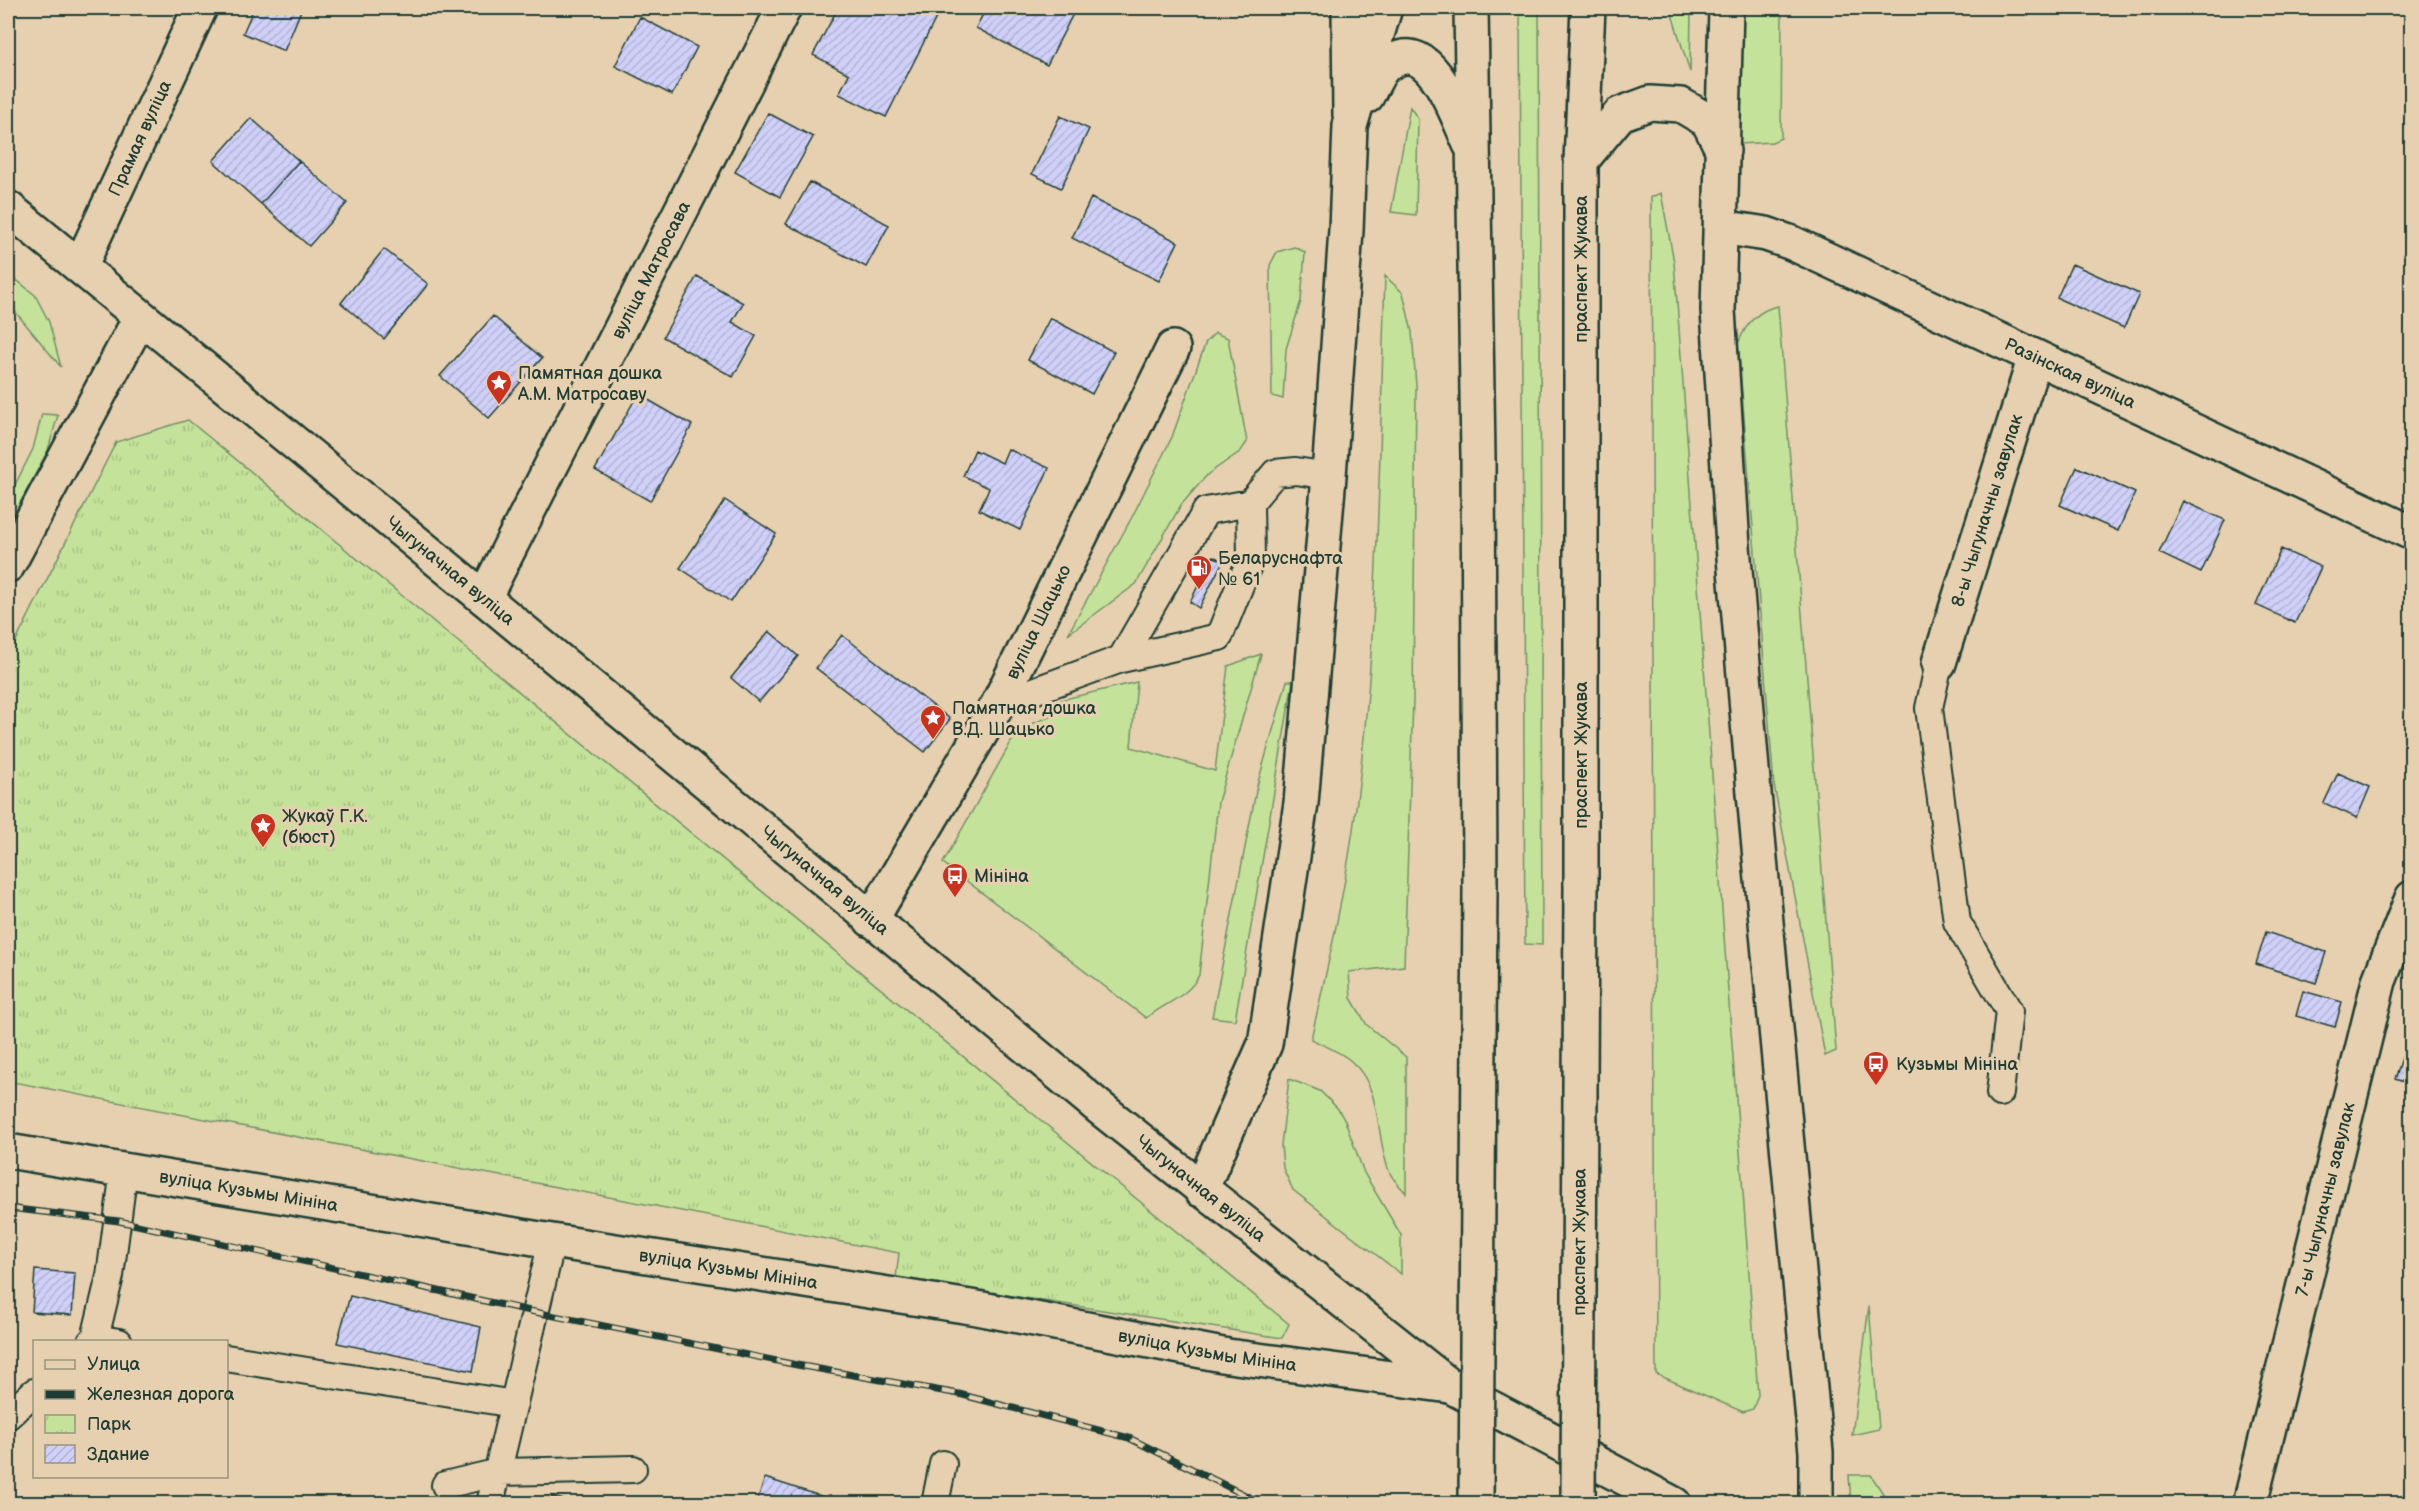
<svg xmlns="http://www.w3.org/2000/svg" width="2419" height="1511" font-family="'Balsamiq Sans',sans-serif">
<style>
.grass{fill:#c5e29a;stroke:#729067;stroke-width:1.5}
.park{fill:url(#park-tufts);stroke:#729067;stroke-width:1.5}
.building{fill:url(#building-hatch);stroke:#1f3d34;stroke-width:1.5}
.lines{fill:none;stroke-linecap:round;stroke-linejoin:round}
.service-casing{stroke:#1f3d34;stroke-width:30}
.minor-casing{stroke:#1f3d34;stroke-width:38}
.tertiary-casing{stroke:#1f3d34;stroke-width:38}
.secondary-casing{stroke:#1f3d34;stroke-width:38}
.primary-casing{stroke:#1f3d34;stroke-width:38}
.service{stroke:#e6d0af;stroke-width:26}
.minor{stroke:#e6d0af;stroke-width:33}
.tertiary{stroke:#e6d0af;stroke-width:33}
.secondary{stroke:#e6d0af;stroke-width:33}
.primary{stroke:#e6d0af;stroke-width:33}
.rail-casing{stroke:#1f3d34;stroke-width:7}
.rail{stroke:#e6d0af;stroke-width:4.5;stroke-dasharray:14;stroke-linecap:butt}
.primary-bridge-casing{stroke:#1f3d34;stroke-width:38;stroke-linecap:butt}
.primary-bridge{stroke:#e6d0af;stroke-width:33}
.labels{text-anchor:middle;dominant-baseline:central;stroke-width:6;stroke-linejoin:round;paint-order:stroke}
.street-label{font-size:18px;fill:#1f3d34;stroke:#e6d0af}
.poi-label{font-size:18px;fill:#1f3d34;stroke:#e6d0af;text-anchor:start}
</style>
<defs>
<pattern id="park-tufts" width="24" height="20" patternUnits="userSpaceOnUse" patternTransform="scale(1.5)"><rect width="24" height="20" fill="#c5e29a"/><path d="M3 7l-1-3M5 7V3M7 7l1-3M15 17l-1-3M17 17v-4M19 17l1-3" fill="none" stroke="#a9c385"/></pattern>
<pattern id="building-hatch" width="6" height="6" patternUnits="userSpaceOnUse" patternTransform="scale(1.5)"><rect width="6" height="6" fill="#cfcff8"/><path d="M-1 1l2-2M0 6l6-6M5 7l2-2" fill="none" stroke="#b1b3d5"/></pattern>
</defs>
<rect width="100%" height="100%" fill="#e6d0af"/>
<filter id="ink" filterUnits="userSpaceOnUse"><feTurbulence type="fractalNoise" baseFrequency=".0167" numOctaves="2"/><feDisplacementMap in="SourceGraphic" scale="12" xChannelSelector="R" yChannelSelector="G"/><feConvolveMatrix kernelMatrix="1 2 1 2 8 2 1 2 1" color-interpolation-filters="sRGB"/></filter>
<g filter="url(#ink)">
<path class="grass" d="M 1520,8 L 1539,8 L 1542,945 L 1525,944 Z
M 1670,8 L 1691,8 L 1690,72 Z
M 1741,8 L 1782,8 L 1781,138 L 1772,142 L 1740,144 Z
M 1410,107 L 1418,119 L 1416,215 L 1391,212 Z
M 1661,193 L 1674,262 L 1758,1395 L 1753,1409 L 1743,1412 L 1656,1374 L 1651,197 Z
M 1294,247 L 1305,252 L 1301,301 L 1286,349 L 1283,399 L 1272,396 L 1270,265 L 1277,252 Z
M 8,273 L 35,295 L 49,322 L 61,367 L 8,303 Z
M 1385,276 L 1403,293 L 1412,332 L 1416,386 L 1413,699 L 1404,966 L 1349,972 L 1351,998 L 1367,1025 L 1406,1057 L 1406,1193 C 1400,1186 1392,1179 1389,1171 C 1375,1136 1383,1089 1352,1062 C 1342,1052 1324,1046 1311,1039 C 1327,970 1343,900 1353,830 C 1379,647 1379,461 1385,276 Z
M 1778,306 L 1836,1051 L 1825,1056 L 1774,785 L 1738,344 C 1745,325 1757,310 1778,306 Z
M 1215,333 L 1228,338 L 1247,442 L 1241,451 L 1208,474 L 1181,505 L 1136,584 L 1068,634 L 1132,517 L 1172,437 L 1206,342 Z
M 42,414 L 58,415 L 48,450 L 8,526 L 8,499 L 33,449 Z
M 1261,654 L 1218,802 L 1199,975 C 1189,996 1164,1004 1146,1018 L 943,863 L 1014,737 L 1027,726 L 1054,715 L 1056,701 L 1137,682 L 1131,747 L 1215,771 L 1228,666 Z
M 1287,681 L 1293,681 L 1235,1020 L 1212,1017 L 1257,786 Z
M 1289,1079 L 1320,1091 L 1338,1109 L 1345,1121 L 1364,1173 L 1401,1235 L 1401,1274 L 1293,1190 L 1283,1168 L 1281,1145 Z
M 1869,1306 L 1879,1429 L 1852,1435 Z
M 1849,1475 L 1871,1475 L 1889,1503 L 1851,1503 Z"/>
<path class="park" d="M 188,420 L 1289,1324 L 1282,1338 L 896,1278 L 899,1253 L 8,1081 L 8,657 L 116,442 Z"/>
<path class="building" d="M 254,8 L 302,8 L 284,51 L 243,33 Z
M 838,8 L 860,8 L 873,14 L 876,8 L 941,8 L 886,117 L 839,94 L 849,74 L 813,55 Z
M 986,8 L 1076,8 L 1047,65 L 976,28 Z
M 640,17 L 697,47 L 672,95 L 615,66 Z
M 768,113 L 813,137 L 780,197 L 735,172 Z
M 1060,116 L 1089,129 L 1061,188 L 1032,174 Z
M 251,118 L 299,161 L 261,204 L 213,161 Z
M 299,161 L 347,203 L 309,246 L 261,204 Z
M 810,182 L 889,225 L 866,267 L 786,224 Z
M 1091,198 L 1178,242 L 1159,281 L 1072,238 Z
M 384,249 L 428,284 L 384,339 L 341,303 Z
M 2072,264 L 2139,294 L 2124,328 L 2057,298 Z
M 697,276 L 743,303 L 732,322 L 756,336 L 733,377 L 663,337 Z
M 493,316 L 542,358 L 489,418 L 440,376 Z
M 1050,318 L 1114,352 L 1092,394 L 1028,360 Z
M 638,394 L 692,425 L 650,501 L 595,470 Z
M 1008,449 L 1049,468 L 1020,530 L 979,510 L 989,488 L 963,476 L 975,450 L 1002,463 Z
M 2077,467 L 2135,493 L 2118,531 L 2060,505 Z
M 725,500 L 776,534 L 731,602 L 680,568 Z
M 2183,501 L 2225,520 L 2201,573 L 2159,553 Z
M 2281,549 L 2321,567 L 2295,623 L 2256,605 Z
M 1213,556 L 1223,561 L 1199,608 L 1190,602 Z
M 769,631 L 798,656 L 759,702 L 731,678 Z
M 842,635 L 950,719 L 925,752 L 816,668 Z
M 2338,773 L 2370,787 L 2357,818 L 2324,803 Z
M 2266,932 L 2326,952 L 2316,983 L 2256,964 Z
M 2303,991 L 2342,1002 L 2335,1027 L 2296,1016 Z
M 2412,1028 L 2412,1085 L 2395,1079 Z
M 35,1270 L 75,1273 L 72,1315 L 32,1312 Z
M 350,1296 L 481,1327 L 473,1371 L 337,1343 Z
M 765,1478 L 839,1502 L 839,1504 L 756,1504 Z
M 552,1496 L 574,1504 L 550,1504 Z"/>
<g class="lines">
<defs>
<path id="service" d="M 1121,659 L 1206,511 L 1250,503
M 1939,663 L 1929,708 L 1957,922 L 2009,1011 L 2000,1093
M 998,704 L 1121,659 L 1219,637 L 1251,558 L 1250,503 L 1275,473 L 1296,471 L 1329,476
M 95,1338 L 119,1342
M 91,1342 L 95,1338 L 110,1276 L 124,1170
M 226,1358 L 514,1404
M 8,1416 L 34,1392
M 445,1485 L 499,1472 L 633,1469
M 490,1504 L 552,1241
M 935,1504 L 943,1464"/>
<g id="minor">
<path d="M 1349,8 L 1350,115"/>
<path id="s1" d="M 1721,227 L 1766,234 L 1792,243 L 2412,533"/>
<path id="s2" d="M 80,267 L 200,8"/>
<path id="s3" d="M 484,598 L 784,8"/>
<path id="s4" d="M 1939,663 L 2035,357"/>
<path id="s5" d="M 871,920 L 998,704 L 1173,348"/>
<path id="s6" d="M 2250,1504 L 2379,981 L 2412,898"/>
</g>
<g id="tertiary">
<path d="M 8,565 L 140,318"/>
<path id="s7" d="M 8,1151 L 552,1241 L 977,1308 L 1228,1356 L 1450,1386"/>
</g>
<g id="secondary">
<path id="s8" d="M 8,208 L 484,598 L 1100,1108 L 1450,1386 L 1674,1504"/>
</g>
<path id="primary" d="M 1471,8 L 1478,456 L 1480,886
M 1726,8 L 1718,310 L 1733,546 L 1756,816 L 1816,1452 L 1816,1504
M 1367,96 C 1372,87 1377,75 1383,68 C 1386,64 1391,62 1395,60 C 1433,40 1458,119 1470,144
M 1581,161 L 1620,114 L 1650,103 L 1681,105 L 1708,121 L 1723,151
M 1581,885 L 1581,161 L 1588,8
M 1201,1190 L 1265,1044 L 1301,803 L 1329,476 L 1346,230 L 1350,126 L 1385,8"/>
</defs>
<use href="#service" class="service-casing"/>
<use href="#minor" class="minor-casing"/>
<use href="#tertiary" class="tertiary-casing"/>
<use href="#secondary" class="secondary-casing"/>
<use href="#primary" class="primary-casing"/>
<use href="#service" class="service"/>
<use href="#minor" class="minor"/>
<use href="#tertiary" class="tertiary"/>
<use href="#secondary" class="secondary"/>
<use href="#primary" class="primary"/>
<defs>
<path id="rail" d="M 8,1208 L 119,1221 L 535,1312 L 797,1365 L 959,1394 L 1129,1438 L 1263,1504"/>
</defs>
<use href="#rail" class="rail-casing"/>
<use href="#rail" class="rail"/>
<defs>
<g id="primary-bridge">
<path d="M 1476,1504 L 1480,886"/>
<path id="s9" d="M 1578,1504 L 1581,885"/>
</g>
</defs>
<use href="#primary-bridge" class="primary-bridge-casing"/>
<use href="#primary-bridge" class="primary-bridge"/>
</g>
</g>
<defs>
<symbol id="sight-pin" viewBox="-11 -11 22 30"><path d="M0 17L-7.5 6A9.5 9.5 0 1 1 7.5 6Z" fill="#c8321e" stroke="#e6d0af"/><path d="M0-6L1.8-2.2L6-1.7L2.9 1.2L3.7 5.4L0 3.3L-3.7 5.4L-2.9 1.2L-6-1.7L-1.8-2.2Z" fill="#fff"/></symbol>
<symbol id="fuel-pin" viewBox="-11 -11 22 30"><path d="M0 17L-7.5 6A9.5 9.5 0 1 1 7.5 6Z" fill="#c8321e" stroke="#e6d0af"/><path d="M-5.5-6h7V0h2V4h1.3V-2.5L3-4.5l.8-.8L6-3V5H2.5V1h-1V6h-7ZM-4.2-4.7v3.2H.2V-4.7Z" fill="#fff"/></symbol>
<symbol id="bus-pin" viewBox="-11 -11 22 30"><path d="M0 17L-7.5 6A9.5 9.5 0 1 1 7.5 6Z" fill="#c8321e" stroke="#e6d0af"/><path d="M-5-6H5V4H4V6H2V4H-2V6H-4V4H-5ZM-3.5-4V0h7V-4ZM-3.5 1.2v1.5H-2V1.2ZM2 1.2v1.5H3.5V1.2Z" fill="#fff"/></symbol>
</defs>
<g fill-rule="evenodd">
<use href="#sight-pin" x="484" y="368" width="30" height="40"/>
<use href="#fuel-pin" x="1184" y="553" width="30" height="40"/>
<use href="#sight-pin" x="918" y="703" width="30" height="40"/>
<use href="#sight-pin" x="248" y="811" width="30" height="40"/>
<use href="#bus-pin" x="940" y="861" width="30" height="40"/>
<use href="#bus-pin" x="1861" y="1049" width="30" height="40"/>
</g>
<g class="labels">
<g class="street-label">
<text stroke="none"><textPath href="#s2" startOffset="142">Прамая вуліца</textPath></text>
<text transform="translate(1581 269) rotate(-90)">праспект Жукава</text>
<text stroke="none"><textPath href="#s3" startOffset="368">вуліца Матросава</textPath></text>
<text stroke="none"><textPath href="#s1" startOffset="380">Разінская вуліца</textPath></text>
<text stroke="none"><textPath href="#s4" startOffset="160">8-ы Чыгуначны завулак</textPath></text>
<text stroke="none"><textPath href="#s8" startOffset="572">Чыгуначная вуліца</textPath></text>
<text stroke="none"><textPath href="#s5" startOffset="342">вуліца Шацько</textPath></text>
<text transform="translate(1581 755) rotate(-90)">праспект Жукава</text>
<text stroke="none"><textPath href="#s8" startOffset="1058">Чыгуначная вуліца</textPath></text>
<text stroke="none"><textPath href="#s8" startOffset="1544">Чыгуначная вуліца</textPath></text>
<text stroke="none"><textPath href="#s7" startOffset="244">вуліца Кузьмы Мініна</textPath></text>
<text stroke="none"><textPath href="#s6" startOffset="314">7-ы Чыгуначны завулак</textPath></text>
<text stroke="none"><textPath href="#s9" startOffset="262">праспект Жукава</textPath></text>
<text stroke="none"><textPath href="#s7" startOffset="730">вуліца Кузьмы Мініна</textPath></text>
<text stroke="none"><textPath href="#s7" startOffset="1216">вуліца Кузьмы Мініна</textPath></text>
</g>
<g class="poi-label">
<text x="518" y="373">Памятная дошка<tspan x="518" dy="21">А.М. Матросаву</tspan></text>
<text x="1218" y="558">Беларуснафта<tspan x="1218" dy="21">№ 61</tspan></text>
<text x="952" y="708">Памятная дошка<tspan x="952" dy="21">В.Д. Шацько</tspan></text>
<text x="282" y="816">Жукаў Г.К.<tspan x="282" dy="21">(бюст)</tspan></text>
<text x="974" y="876">Мініна</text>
<text x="1896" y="1064">Кузьмы Мініна</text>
</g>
</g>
<rect width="2419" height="1511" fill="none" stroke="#e6d0af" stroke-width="30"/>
<rect x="15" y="15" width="2389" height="1481" fill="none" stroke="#1f3d34" stroke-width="2" filter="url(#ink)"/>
<rect x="33" y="1340" width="195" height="138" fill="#e6d0af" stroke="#96957e" stroke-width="1.5"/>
<rect x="45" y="1360" width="30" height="9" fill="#e6d0af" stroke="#96957e" stroke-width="1.5"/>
<text x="87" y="1370" font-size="18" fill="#1f3d34">Улица</text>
<rect x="45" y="1390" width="30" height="9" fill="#1f3d34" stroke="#96957e" stroke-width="1.5"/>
<text x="87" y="1400" font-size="18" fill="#1f3d34">Железная дорога</text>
<rect x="45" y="1415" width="30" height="18" fill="url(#park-tufts)" stroke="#96957e" stroke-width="1.5"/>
<text x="87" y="1430" font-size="18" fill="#1f3d34">Парк</text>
<rect x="45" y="1445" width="30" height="18" fill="url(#building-hatch)" stroke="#96957e" stroke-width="1.5"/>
<text x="87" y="1460" font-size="18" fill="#1f3d34">Здание</text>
</svg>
